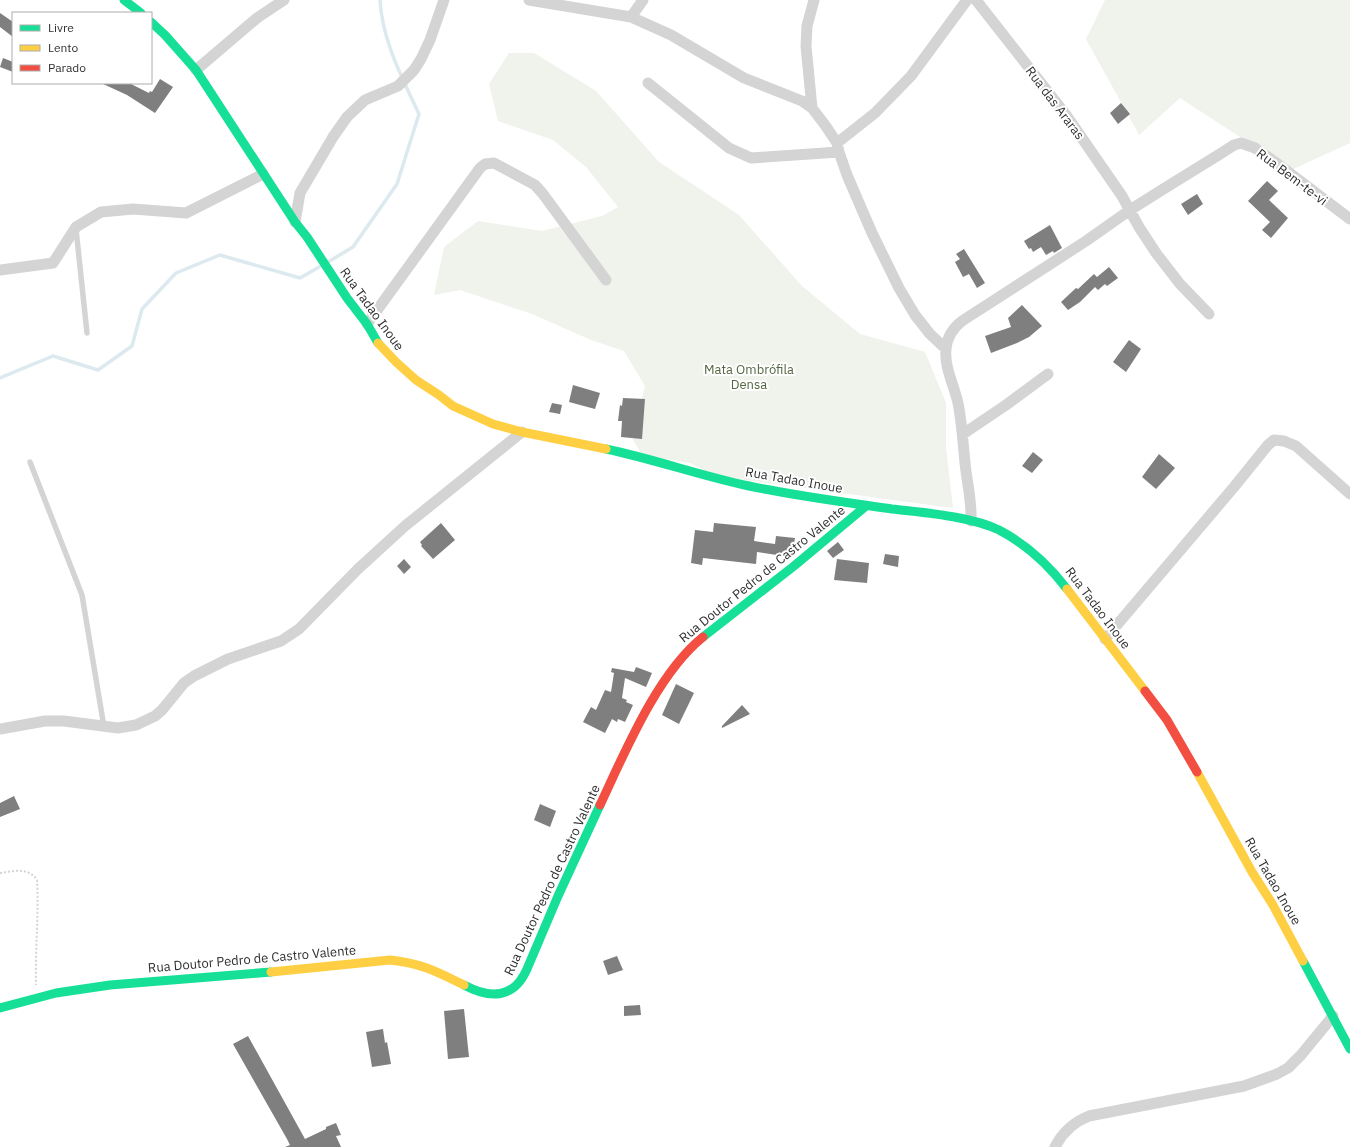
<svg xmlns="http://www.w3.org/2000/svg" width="1350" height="1147" font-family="'IBM Plex Sans',sans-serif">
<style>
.green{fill:#f0f2ec}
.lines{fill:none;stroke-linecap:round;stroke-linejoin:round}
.stream{stroke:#dce9ef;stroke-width:3.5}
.building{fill:#7f7f7f}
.path{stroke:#d3d3d3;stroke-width:2;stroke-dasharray:2 2;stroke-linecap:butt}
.lane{stroke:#d4d4d4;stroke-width:5.5}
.street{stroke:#d4d4d4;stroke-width:11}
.fast{stroke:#16e098;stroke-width:9}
.slow{stroke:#ffcf43;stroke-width:9}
.jam{stroke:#f24e42;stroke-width:9}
.labels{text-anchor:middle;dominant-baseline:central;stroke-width:4;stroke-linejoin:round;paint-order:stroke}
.street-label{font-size:13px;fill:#2f2f2f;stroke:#fff}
.park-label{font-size:13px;fill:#556642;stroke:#fff}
</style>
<rect width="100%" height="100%" fill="#fff"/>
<path class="green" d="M 1105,0 L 1350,0 L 1350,143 L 1291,170 L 1180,98 L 1139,135 L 1086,39 Z
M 509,53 L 534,53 L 596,91 L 659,162 L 739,215 L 802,286 L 860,334 L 925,352 L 946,403 L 946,448 L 953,508 L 715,476 L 690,463 L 642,455 L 632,438 L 645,386 L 624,351 L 591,340 L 532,314 L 460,290 L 434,295 L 444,247 L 478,221 L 542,231 L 602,216 L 618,207 L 586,167 L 553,140 L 498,121 L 489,84 Z"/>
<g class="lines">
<path class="stream" d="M 328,262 L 353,247 L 397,184 L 419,114 C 402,78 382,40 380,0
M 0,378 L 53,356 L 98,370 L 132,346 L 142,309 L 176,273 L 220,255 L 300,278 L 321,266"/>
</g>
<path class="building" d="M 0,13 L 13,22 L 13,37 L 0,27 Z
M 3,58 L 13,62 L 13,72 L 0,67 Z
M 160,79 L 173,87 L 155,113 L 127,95 L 101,83 L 129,83 L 149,93 L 150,91 L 152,92 Z
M 1121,103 L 1130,114 L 1118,124 L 1110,113 Z
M 1267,181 L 1278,191 L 1269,200 L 1288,218 L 1271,238 L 1262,230 L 1270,222 L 1248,201 Z
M 1197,194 L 1203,204 L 1188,215 L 1181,204 Z
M 1050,225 L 1062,248 L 1054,253 L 1053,251 L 1046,255 L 1041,247 L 1033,252 L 1031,248 L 1029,249 L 1024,241 Z
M 964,249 L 985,283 L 977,288 L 969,274 L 963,277 L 955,262 L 960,259 L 956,254 Z
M 1109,267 L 1118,278 L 1107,286 L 1105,284 L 1098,290 L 1095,287 L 1080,302 L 1068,310 L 1061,302 L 1076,288 L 1078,289 L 1094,274 L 1097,277 Z
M 1022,305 L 1042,326 L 1029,337 L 1017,343 L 991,353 L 985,336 L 1011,327 L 1008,318 Z
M 1129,340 L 1141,349 L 1126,372 L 1113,362 Z
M 573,385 L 600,393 L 595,409 L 569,402 Z
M 623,398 L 645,399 L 642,439 L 621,437 L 622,421 L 618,421 L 620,405 L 622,406 Z
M 552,403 L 562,405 L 560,414 L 549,412 Z
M 1033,452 L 1043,460 L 1032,473 L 1022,466 Z
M 1159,454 L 1175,468 L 1156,489 L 1142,477 Z
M 441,523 L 455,540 L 433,559 L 421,546 L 422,545 L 420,542 Z
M 714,523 L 756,527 L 754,541 L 775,544 L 776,536 L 795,538 L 792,555 L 790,557 L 757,552 L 756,564 L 703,558 L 702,565 L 691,563 L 695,530 L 713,532 Z
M 838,542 L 844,550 L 833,558 L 827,551 Z
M 885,554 L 899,556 L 898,567 L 883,564 Z
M 404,559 L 411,567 L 404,574 L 397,566 Z
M 837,559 L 869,563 L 867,583 L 834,580 Z
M 636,667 L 652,673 L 646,687 L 625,678 L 622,698 L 627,700 L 626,702 L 633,705 L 625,722 L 618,719 L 617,722 L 612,719 L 605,733 L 583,722 L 591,707 L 596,710 L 605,690 L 611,692 L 614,673 L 611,672 L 612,668 L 634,672 Z
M 676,684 L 694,693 L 679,724 L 662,715 Z
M 742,705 L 750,714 L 722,728 L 722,726 Z
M 14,796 L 20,809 L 0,817 L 0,803 Z
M 540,804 L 556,811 L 550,827 L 534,820 Z
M 617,956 L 623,970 L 608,975 L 603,961 Z
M 640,1005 L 641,1015 L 624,1016 L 624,1006 Z
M 464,1009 L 469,1057 L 448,1059 L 444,1011 Z
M 383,1029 L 385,1043 L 387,1042 L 391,1064 L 372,1067 L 366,1032 Z
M 248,1036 L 305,1139 L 326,1129 L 326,1127 L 336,1123 L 341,1135 L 336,1136 L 341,1147 L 285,1147 L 290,1145 L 287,1139 L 233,1044 Z"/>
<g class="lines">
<path class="path" d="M 0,873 C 13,871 29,867 37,880 C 39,915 35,950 36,985"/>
<path class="lane" d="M 76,229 L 87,333
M 30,462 L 82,595 L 104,727"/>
<path class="street" d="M 529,0 L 631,17 L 671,35 L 744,78 L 802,101 L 812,108 L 825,125 L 837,143
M 976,0 L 1066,115 L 1122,196 L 1139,227 L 1156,253 L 1180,284 L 1209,314
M 631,17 L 643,0
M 196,70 L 257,18 L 284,0
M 648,83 L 729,148 L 751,158 L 839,152
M 812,108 L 806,46 L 807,26 L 814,0
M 295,222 L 300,193 L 333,137 L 347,117 L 365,100 L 398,86 L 414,70 L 421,59 L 430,40 L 444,0
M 0,270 L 53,263 L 76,227 L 101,212 L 133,209 L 186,213 L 263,174
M 367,324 L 480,168 L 485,164 L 494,163 L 535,185 L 543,194 L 606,280
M 946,349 L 930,334 L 915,315 L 899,288 L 872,233 L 847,175 L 839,152 L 837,143 L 875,113 L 911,76 L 967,0
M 963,434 L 1006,405 L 1048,374
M 971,521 C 972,501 967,483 965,463 C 963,443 962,423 958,403 C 954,385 944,367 946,349 C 947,337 953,328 962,321 L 1086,241 L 1130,210 L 1165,188 L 1220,154 L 1234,145 L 1241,143 L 1255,148 L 1275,162 L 1350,219
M 1105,639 L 1234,487 L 1268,445 L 1274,440 L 1284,441 L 1296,446 L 1350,494
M 0,729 L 45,721 L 64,721 L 118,728 L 136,725 L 155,716 L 162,710 L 184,683 L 194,676 L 228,659 L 281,641 L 299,629 L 358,569 L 405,526 L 522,432
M 1055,1147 C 1062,1133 1074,1122 1089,1116 L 1244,1086 L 1277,1074 L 1288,1068 L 1301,1055 L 1333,1016"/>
<path class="fast" d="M 124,0 L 141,13
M 151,22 L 165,35 L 196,70 L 295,222 L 307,237 L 347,298 L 367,324 L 378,343
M 606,449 C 654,459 701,476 749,486 C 797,496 844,502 892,509 C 925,513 970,516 999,530 C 1026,544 1048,564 1067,589
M 703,637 L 794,566 L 866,506
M 1303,961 L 1350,1049
M 464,985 C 490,999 514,999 527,969 L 558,896 L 600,805
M 0,1008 L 56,993 L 110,985 L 271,972"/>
<path class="slow" d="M 378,343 L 396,362 L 416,380 L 439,395 L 453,406 L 493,424 L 522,432 L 606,449
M 1067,589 L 1145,691
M 1197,772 L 1252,872 L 1273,905 L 1303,961
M 271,972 L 390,960 C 421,963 437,972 464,985"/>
<path class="jam" d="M 1145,691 L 1167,720 L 1197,772
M 600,805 C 625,752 657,674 703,637"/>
</g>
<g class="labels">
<g class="street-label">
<text transform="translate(1055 103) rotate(53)">Rua das Araras</text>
<text transform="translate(1292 177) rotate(37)">Rua Bem-te-vi</text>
<text transform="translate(372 309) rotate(54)">Rua Tadao Inoue</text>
<text transform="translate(794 480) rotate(10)">Rua Tadao Inoue</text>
<text transform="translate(762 574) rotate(-39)">Rua Doutor Pedro de Castro Valente</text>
<text transform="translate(1098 608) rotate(53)">Rua Tadao Inoue</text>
<text transform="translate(552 880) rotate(-65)">Rua Doutor Pedro de Castro Valente</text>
<text transform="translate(1273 881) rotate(60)">Rua Tadao Inoue</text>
<text transform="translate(252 959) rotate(-5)">Rua Doutor Pedro de Castro Valente</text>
</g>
<g class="park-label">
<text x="749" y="369">Mata Ombrófila<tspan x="749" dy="15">Densa</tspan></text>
</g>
</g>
<rect x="12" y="12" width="140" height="72" fill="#ffffff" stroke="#acacac"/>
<rect x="20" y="25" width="20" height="6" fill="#16e098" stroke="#acacac"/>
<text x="48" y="32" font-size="12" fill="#2f2f2f">Livre</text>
<rect x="20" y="45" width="20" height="6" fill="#ffcf43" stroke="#acacac"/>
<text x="48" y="52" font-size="12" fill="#2f2f2f">Lento</text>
<rect x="20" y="65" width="20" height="6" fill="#f24e42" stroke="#acacac"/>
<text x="48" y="72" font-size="12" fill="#2f2f2f">Parado</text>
</svg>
